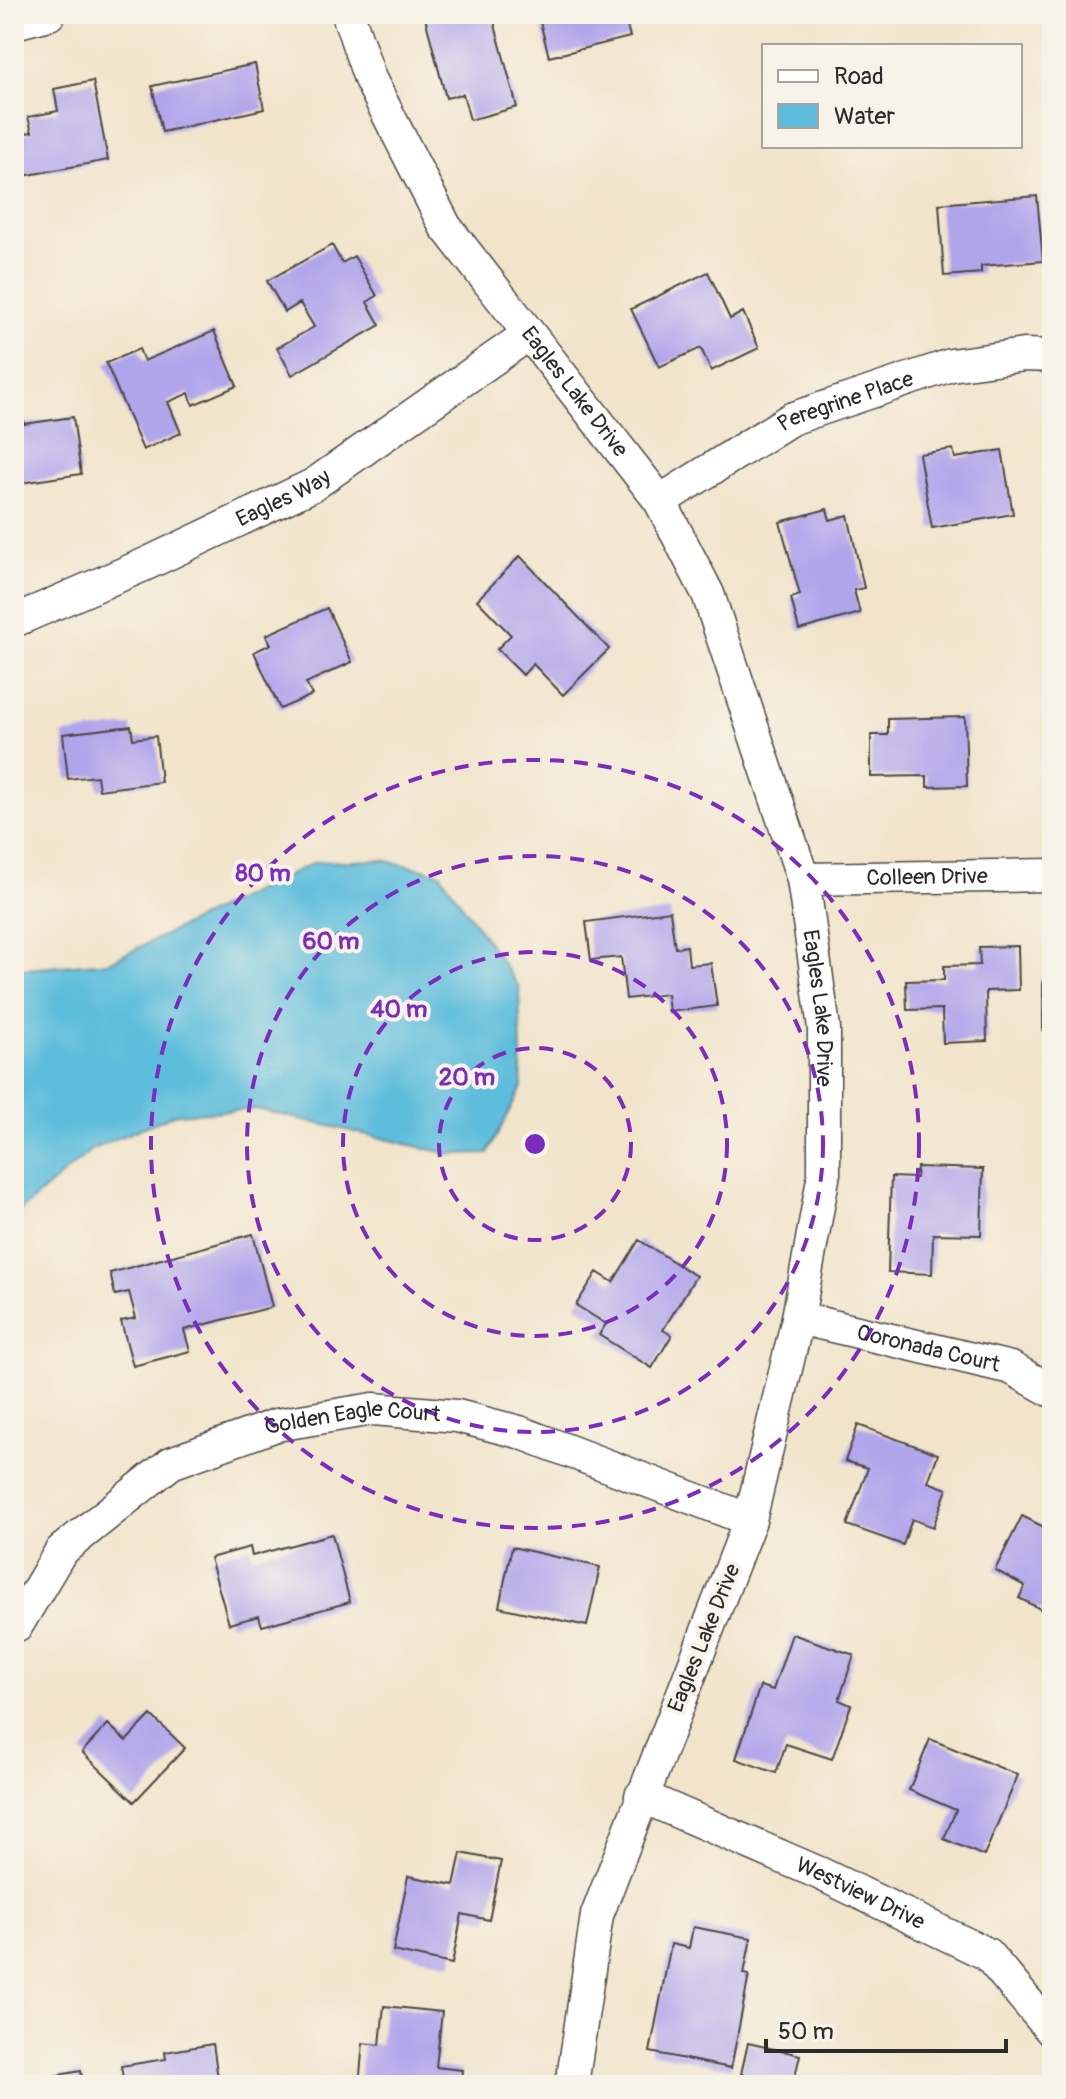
<svg xmlns="http://www.w3.org/2000/svg" width="1066" height="2099" font-family="Pangolin,sans-serif">
<style>
.water{fill:#5dbddc;stroke:#447484;stroke-width:2}
.building{fill:#b0a4eb}
.lines{fill:none;stroke-linecap:round;stroke-linejoin:round}
.minor-casing{stroke:#494743;stroke-width:35}
.minor{stroke:#fff;stroke-width:32}
.ring{fill:none;stroke:#7b2cbf;stroke-width:4;stroke-dasharray:14 10}
.labels{text-anchor:middle;dominant-baseline:central;stroke-width:8;stroke-linejoin:round;paint-order:stroke}
.street-label{font-size:22px;fill:#2b2b2b;stroke:#f7f3e8}
.centre{fill:#7b2cbf;stroke:#f7f3e8;stroke-width:4}
.ring-label{font-size:24px;text-anchor:middle;font-weight:bold;fill:#7b2cbf;stroke:#f7f3e8;stroke-width:8;stroke-linejoin:round;paint-order:stroke}
</style>
<rect width="100%" height="100%" fill="#f7f3e8"/>
<filter id="ink" filterUnits="userSpaceOnUse"><feTurbulence type="fractalNoise" baseFrequency=".0125" numOctaves="2"/><feDisplacementMap in="SourceGraphic" scale="16" xChannelSelector="R" yChannelSelector="G"/><feConvolveMatrix kernelMatrix="1 2 1 2 8 2 1 2 1" color-interpolation-filters="sRGB"/></filter>
<filter id="wash" filterUnits="userSpaceOnUse"><feTurbulence type="fractalNoise" baseFrequency=".006" numOctaves="4" result="noise"/><feDisplacementMap in="SourceGraphic" scale="32" xChannelSelector="R" yChannelSelector="G"/><feGaussianBlur stdDeviation="1.8" result="paint"/><feColorMatrix in="noise" values="0 0 0 0 0 0 0 0 0 0 0 0 0 0 0 0 0 1.4 0 .05"/><feComposite in="paint" operator="in"/></filter>
<g filter="url(#wash)">
<rect width="100%" height="100%" fill="#f1e4ca"/>
<path class="water" d="M 383,860 L 440,873 L 519,987 L 522,1087 L 488,1153 L 450,1154 L 256,1109 L 175,1114 L 92,1149 L 14,1216 L 14,970 L 109,962 L 315,862 Z"/>
<g id="blocks">
<path class="building" d="M 424,14 L 492,14 L 517,107 L 470,120 L 463,94 L 446,98 Z
M 538,14 L 624,14 L 630,37 L 549,57 Z
M 255,64 L 264,109 L 162,132 L 152,86 Z
M 93,81 L 108,160 L 18,177 L 14,135 L 32,132 L 28,117 L 58,111 L 54,89 Z
M 1037,196 L 1043,261 L 981,266 L 981,273 L 944,276 L 939,204 Z
M 332,245 L 342,263 L 354,256 L 377,296 L 367,302 L 380,325 L 292,375 L 277,348 L 314,327 L 300,303 L 285,312 L 267,281 Z
M 708,272 L 730,319 L 743,312 L 759,348 L 711,371 L 701,348 L 659,367 L 631,309 Z
M 214,331 L 237,386 L 193,405 L 189,393 L 168,402 L 181,433 L 143,450 L 106,363 L 139,349 L 144,361 Z
M 21,401 L 24,424 L 73,417 L 81,474 L 14,484 L 14,402 Z
M 953,449 L 955,458 L 1002,450 L 1013,514 L 932,528 L 919,454 Z
M 827,509 L 830,520 L 848,515 L 864,588 L 854,590 L 860,613 L 799,630 L 791,598 L 800,595 L 780,522 Z
M 520,556 L 609,649 L 563,695 L 533,664 L 523,675 L 497,649 L 511,635 L 477,600 Z
M 327,608 L 352,662 L 306,683 L 312,695 L 280,709 L 254,652 L 271,644 L 266,635 Z
M 965,717 L 967,786 L 927,787 L 927,776 L 871,777 L 871,735 L 888,735 L 888,719 Z
M 131,726 L 133,739 L 156,736 L 161,782 L 99,790 L 97,776 L 68,779 L 63,734 Z
M 670,911 L 675,948 L 687,946 L 689,965 L 711,963 L 717,1006 L 669,1012 L 667,994 L 626,999 L 621,957 L 591,960 L 586,922 Z
M 1018,946 L 1019,990 L 986,991 L 987,1041 L 943,1043 L 942,1009 L 907,1010 L 906,981 L 944,980 L 944,966 L 980,965 L 979,947 Z
M 1043,980 L 1052,980 L 1052,1031 L 1043,1031 Z
M 917,1167 L 983,1169 L 981,1235 L 933,1234 L 932,1274 L 888,1272 L 891,1177 L 916,1178 Z
M 253,1234 L 272,1307 L 184,1330 L 190,1351 L 133,1366 L 121,1321 L 136,1318 L 129,1292 L 115,1295 L 110,1273 Z
M 639,1240 L 696,1276 L 663,1330 L 672,1335 L 652,1368 L 599,1335 L 606,1324 L 576,1305 L 597,1272 L 613,1282 Z
M 858,1425 L 938,1454 L 928,1482 L 947,1489 L 933,1527 L 912,1519 L 903,1545 L 847,1525 L 868,1468 L 845,1461 Z
M 1022,1516 L 1052,1531 L 1052,1615 L 1019,1598 L 1025,1586 L 995,1570 Z
M 332,1534 L 350,1602 L 262,1626 L 259,1616 L 229,1624 L 210,1558 L 250,1547 L 252,1556 Z
M 512,1547 L 600,1567 L 587,1626 L 499,1607 Z
M 792,1634 L 854,1655 L 839,1700 L 851,1705 L 832,1759 L 786,1744 L 776,1773 L 736,1759 L 760,1686 L 773,1690 Z
M 151,1715 L 185,1748 L 134,1802 L 82,1752 L 108,1724 L 126,1741 Z
M 930,1739 L 1018,1775 L 984,1856 L 944,1839 L 956,1810 L 909,1790 Z
M 461,1853 L 501,1861 L 489,1920 L 462,1914 L 452,1964 L 393,1951 L 408,1876 L 454,1885 Z
M 693,1927 L 751,1938 L 744,1974 L 749,1975 L 731,2068 L 650,2052 L 671,1944 L 689,1948 Z
M 384,2006 L 442,2012 L 436,2067 L 462,2070 L 461,2085 L 359,2085 L 363,2043 L 380,2045 Z
M 748,2043 L 800,2055 L 793,2085 L 741,2074 Z
M 213,2044 L 219,2085 L 124,2085 L 121,2066 L 166,2059 L 165,2052 Z
M 81,2071 L 83,2085 L 14,2085 L 14,2083 Z"/>
</g>
</g>
<g filter="url(#ink)">
<use href="#blocks" fill-opacity="0" stroke="#494743" stroke-width="2"/>
<g class="lines">
<defs>
<g id="minor">
<path id="s1" d="M 348,14 L 370,79 L 445,226 L 660,501 L 708,594 L 803,879 L 824,1028 L 824,1173 L 798,1318 L 750,1520 L 597,1915 L 572,2085"/>
<path d="M 14,23 L 49,14"/>
<path id="s2" d="M 660,501 L 791,419 L 951,365 L 1024,355 L 1052,356"/>
<path id="s3" d="M 14,621 L 146,564 L 313,485 L 529,334"/>
<path id="s4" d="M 803,879 L 1052,875"/>
<path id="s5" d="M 798,1318 L 1011,1368 L 1052,1391"/>
<path id="s6" d="M 17,1625 L 61,1551 L 171,1463 L 276,1425 L 373,1409 L 457,1416 L 519,1432 L 750,1520"/>
<path id="s7" d="M 641,1796 L 819,1873 L 987,1954 L 1052,2031"/>
</g>
</defs>
<use href="#minor" class="minor-casing"/>
<use href="#minor" class="minor"/>
</g>
</g>
<g class="ring">
<circle cx="535" cy="1144" r="96"/>
<circle cx="535" cy="1144" r="192"/>
<circle cx="535" cy="1144" r="288"/>
<circle cx="535" cy="1144" r="384"/>
</g>
<g class="labels">
<g class="street-label">
<text stroke="none"><textPath href="#s1" startOffset="444">Eagles Lake Drive</textPath></text>
<text stroke="none"><textPath href="#s2" startOffset="212">Peregrine Place</textPath></text>
<text stroke="none"><textPath href="#s3" startOffset="296">Eagles Way</textPath></text>
<text stroke="none"><textPath href="#s4" startOffset="124">Colleen Drive</textPath></text>
<text stroke="none"><textPath href="#s1" startOffset="1118">Eagles Lake Drive</textPath></text>
<text stroke="none"><textPath href="#s5" startOffset="134">Coronada Court</textPath></text>
<text stroke="none"><textPath href="#s6" startOffset="416">Golden Eagle Court</textPath></text>
<text transform="translate(704 1638) rotate(-68)">Eagles Lake Drive</text>
<text stroke="none"><textPath href="#s7" startOffset="240">Westview Drive</textPath></text>
</g>
</g>
<circle cx="535" cy="1144" r="12" class="centre"/>
<g class="ring-label">
<text x="263" y="881">80 m</text>
<text x="331" y="949">60 m</text>
<text x="399" y="1017">40 m</text>
<text x="467" y="1085">20 m</text>
</g>
<rect width="1066" height="2099" fill="none" stroke="#f7f3e8" stroke-width="48"/>
<rect x="762" y="44" width="260" height="104" fill="#f7f3e8" stroke="#a5a39c" stroke-width="2"/>
<rect x="778" y="70" width="40" height="12" fill="#ffffff" stroke="#a5a39c" stroke-width="2"/>
<text x="834" y="84" font-size="24" fill="#2b2b2b">Road</text>
<rect x="778" y="104" width="40" height="24" fill="#5dbddc" stroke="#a5a39c" stroke-width="2"/>
<text x="834" y="124" font-size="24" fill="#2b2b2b">Water</text>
<path d="M766 2039v12h240v-12" fill="none" stroke="#2b2b2b" stroke-width="4"/>
<text x="778" y="2039" font-size="24" fill="#2b2b2b" stroke="#f7f3e8" stroke-width="6" paint-order="stroke">50 m</text>
</svg>
